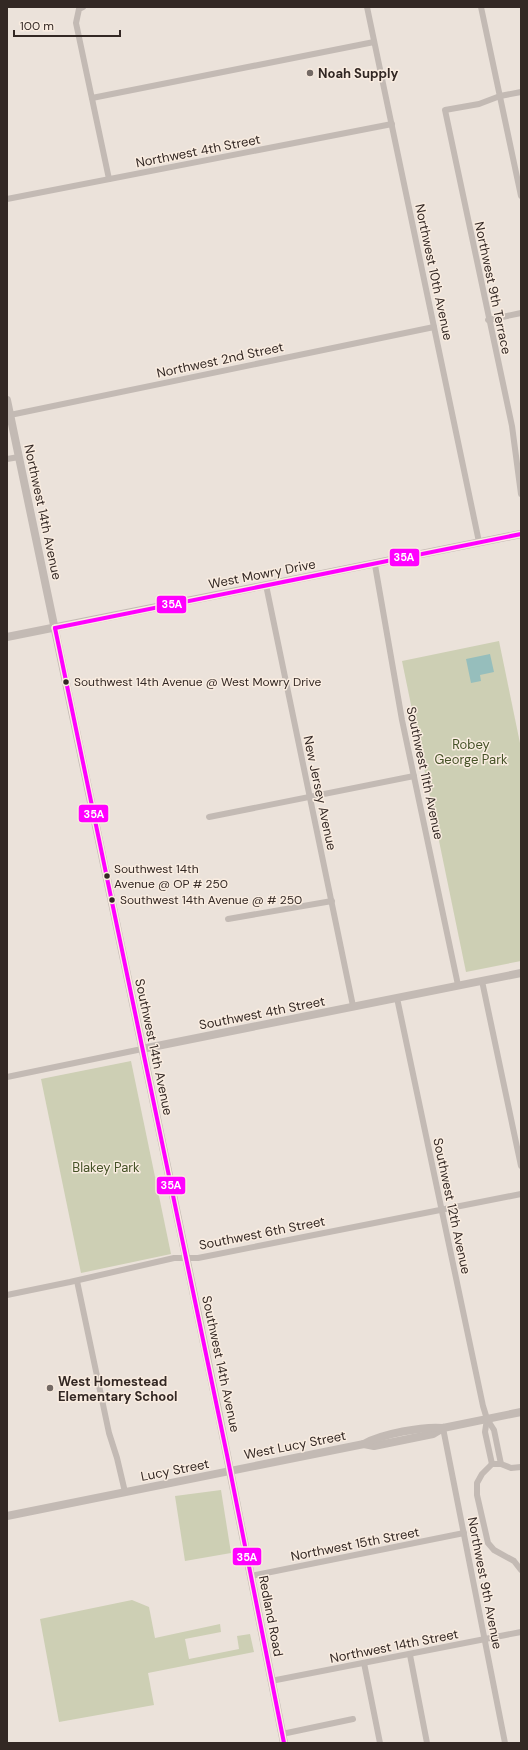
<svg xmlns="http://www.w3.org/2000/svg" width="528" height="1750" viewBox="0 0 528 1750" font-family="'DM Sans',sans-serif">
	<rect width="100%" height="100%" fill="#ebe2da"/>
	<!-- green -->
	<g fill="#cdcfb4">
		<path d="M 499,641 L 521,748 L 521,961 L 466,972 L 402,661 Z"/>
		<path d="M 131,1061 L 171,1254 L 81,1273 L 41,1079 Z"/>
		<path d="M 221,1490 L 231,1553 L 185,1561 L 175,1496 Z"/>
		<path d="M 132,1600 L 149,1607 L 155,1638 L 220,1624 L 221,1632 L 185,1639 L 189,1659 L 239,1649 L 237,1636 L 250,1634 L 254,1652 L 148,1673 L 154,1705 L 59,1722 L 40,1619 Z"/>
	</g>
	<!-- water -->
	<path fill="#96bebc" d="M 490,654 L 494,672 L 480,675 L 481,681 L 471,683 L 466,659 Z"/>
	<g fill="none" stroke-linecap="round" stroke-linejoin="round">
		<!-- minor -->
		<g stroke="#c3bab4" stroke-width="6">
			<path d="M 83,7 L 79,9 L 76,23 L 109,179"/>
			<path d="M 367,7 L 479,542"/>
			<path d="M 481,7 L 521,196"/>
			<path d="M 521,92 L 500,96 L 479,104 L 445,110 L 512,426 L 521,494"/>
			<path d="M 92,98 L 374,42"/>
			<path d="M 7,199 L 392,124"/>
			<path d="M 488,320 L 521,313"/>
			<path d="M 10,415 L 434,327"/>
			<path d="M 7,459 L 19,457"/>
			<path d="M 375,565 L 402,720 L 458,985"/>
			<path d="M 266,585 L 353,1006"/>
			<path d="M 209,817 L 414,776"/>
			<path d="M 228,919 L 332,901"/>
			<path d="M 482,981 L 521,1166"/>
			<path d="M 397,998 L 483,1406 L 487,1419 L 494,1430 L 501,1464"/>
			<path d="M 7,1077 L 142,1049"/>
			<path d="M 77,1281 L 109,1433 L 117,1458 L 125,1492"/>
			<path d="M 7,1295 L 70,1282 L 174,1258 L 198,1258 L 521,1194"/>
			<path d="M 487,1419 L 485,1432 L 492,1464"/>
			<path d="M 443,1428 L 505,1743"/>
			<path d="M 521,1467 L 511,1468 L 501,1464 L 492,1464 L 482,1474 L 477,1483 L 477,1495 L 488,1543 L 494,1550 L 514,1561 L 521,1570"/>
			<path d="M 251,1576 L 464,1533"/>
			<path d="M 410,1655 L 427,1743"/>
			<path d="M 364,1663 L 380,1743"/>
			<path d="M 271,1681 L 521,1632"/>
			<path d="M 282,1734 L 353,1719"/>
		</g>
		<!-- tertiary -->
		<g stroke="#c3bab4" stroke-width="8">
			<path d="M 7,400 L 219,1415 L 284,1743"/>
			<path d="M 7,637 L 521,534"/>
			<path d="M 142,1049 L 521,973"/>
			<path d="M 364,1444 L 374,1446 L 433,1434 L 443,1428"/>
			<path d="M 7,1516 L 364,1444 C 381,1434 424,1426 443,1428 L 521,1412"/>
		</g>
		<!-- bus-1 casing -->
		<g stroke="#f9ece0" stroke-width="7">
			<g id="bus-1">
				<path d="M 55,628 L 227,1455 L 284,1743"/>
				<path d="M 55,628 L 521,534"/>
			</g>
		</g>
		<!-- bus-1 -->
		<use href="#bus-1" stroke="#f0f" stroke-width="4"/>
	</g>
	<!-- markers -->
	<g fill="#736964" stroke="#f9ece0" stroke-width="1.5">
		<circle cx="310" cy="73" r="4"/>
		<circle cx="50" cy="1388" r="4"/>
	</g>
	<g fill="#332824" stroke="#f9ece0" stroke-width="1.5">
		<circle cx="66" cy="682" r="3.5"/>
		<circle cx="107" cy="876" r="3.5"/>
		<circle cx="112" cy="900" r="3.5"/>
	</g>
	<g text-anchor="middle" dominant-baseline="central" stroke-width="3" stroke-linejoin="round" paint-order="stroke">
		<!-- bus labels -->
		<g font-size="12" fill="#332824" stroke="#f9ece0" text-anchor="start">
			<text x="74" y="682">Southwest 14th Avenue @ West Mowry Drive</text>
			<text x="114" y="869">Southwest 14th<tspan x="114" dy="15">Avenue @ OP # 250</tspan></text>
			<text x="120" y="900">Southwest 14th Avenue @ # 250</text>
		</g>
		<!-- poi labels -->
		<g font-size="13" font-weight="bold" fill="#332824" stroke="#f9ece0" text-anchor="start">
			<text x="318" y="73">Noah Supply</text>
			<text x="58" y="1381">West Homestead<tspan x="58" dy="15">Elementary School</tspan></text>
		</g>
		<!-- street labels -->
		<g font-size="13" fill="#332824" stroke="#f9ece0">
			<text transform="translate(198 151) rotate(-11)">Northwest 4th Street</text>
			<text transform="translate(434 272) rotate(78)">Northwest 10th Avenue</text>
			<text transform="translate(493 288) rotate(78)">Northwest 9th Terrace</text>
			<text transform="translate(220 360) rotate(-12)">Northwest 2nd Street</text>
			<text transform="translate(43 512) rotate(78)">Northwest 14th Avenue</text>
			<text transform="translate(262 574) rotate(-11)">West Mowry Drive</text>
			<text transform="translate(425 773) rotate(78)">Southwest 11th Avenue</text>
			<text transform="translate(320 793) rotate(78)">New Jersey Avenue</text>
			<text transform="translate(262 1013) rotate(-11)">Southwest 4th Street</text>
			<text transform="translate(154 1047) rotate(78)">Southwest 14th Avenue</text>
			<text transform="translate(452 1206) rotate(78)">Southwest 12th Avenue</text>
			<text transform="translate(262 1233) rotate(-11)">Southwest 6th Street</text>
			<text transform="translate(221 1364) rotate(78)">Southwest 14th Avenue</text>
			<text transform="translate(295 1445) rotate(-11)">West Lucy Street</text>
			<text transform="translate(175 1470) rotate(-11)">Lucy Street</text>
			<text transform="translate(355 1544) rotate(-11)">Northwest 15th Street</text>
			<text transform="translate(485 1583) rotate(79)">Northwest 9th Avenue</text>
			<text transform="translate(271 1616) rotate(79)">Redland Road</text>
			<text transform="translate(394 1646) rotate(-11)">Northwest 14th Street</text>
		</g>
		<!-- park labels -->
		<g font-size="13" fill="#455227" stroke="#f9ece0">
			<text x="471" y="744">Robey<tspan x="471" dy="15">George Park</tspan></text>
			<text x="106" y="1167">Blakey Park</text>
		</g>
	</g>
	<g stroke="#f9ece0" stroke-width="1.5">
		<rect x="389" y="548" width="31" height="19" rx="4" fill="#f0f"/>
		<rect x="156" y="595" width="31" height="19" rx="4" fill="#f0f"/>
		<rect x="78" y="804" width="31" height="19" rx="4" fill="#f0f"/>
		<rect x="156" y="1176" width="30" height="19" rx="4" fill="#f0f"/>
		<rect x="232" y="1547" width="30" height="19" rx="4" fill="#f0f"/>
	</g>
	<g font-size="11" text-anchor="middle" font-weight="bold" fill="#fff">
		<text x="404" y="561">35A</text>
		<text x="172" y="608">35A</text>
		<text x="94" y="818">35A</text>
		<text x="171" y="1189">35A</text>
		<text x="247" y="1561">35A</text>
	</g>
	<!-- border -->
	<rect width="528" height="1750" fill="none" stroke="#332824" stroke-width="16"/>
	<!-- scale -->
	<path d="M14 30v6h106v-6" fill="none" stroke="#332824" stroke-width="2"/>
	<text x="20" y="30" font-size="12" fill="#332824" stroke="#f9ece0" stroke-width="3" paint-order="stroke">100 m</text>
</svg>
